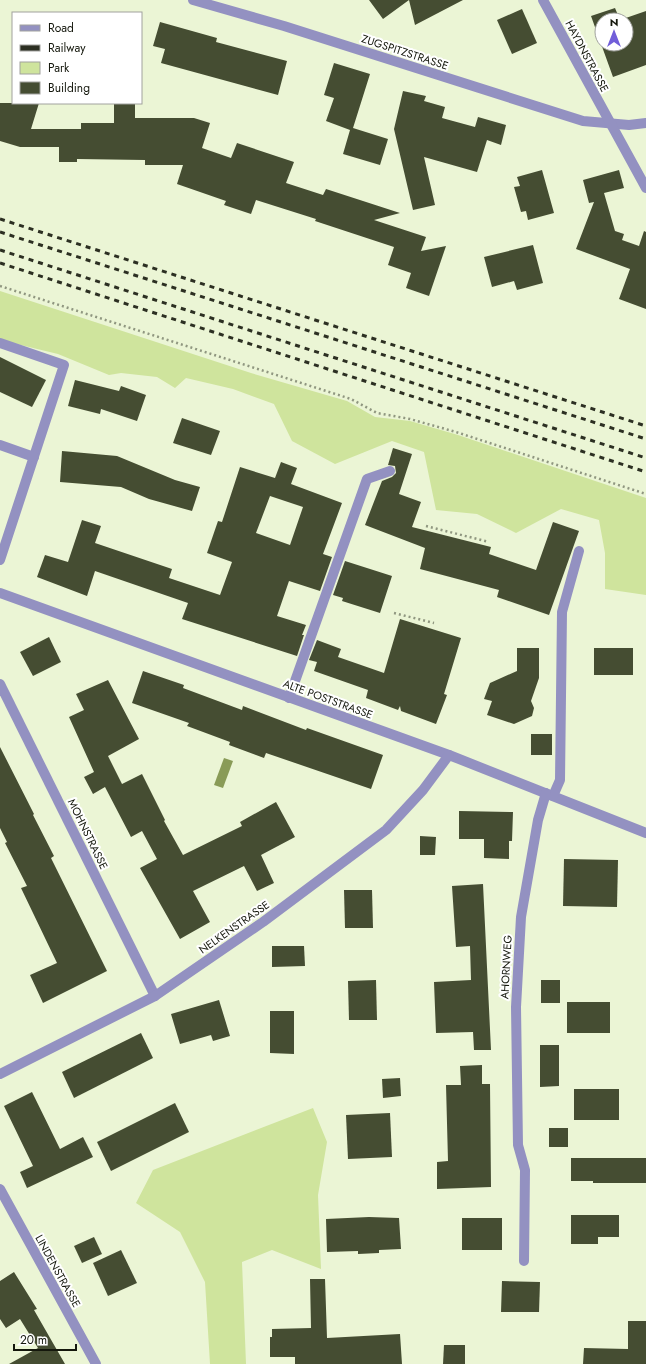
<svg xmlns="http://www.w3.org/2000/svg" width="646" height="1364" viewBox="0 0 646 1364" font-family="Jost,sans-serif">
	<rect width="100%" height="100%" fill="#ebf5d5"/>
	<!-- green -->
	<g fill="#cfe49d">
		<path d="M 0,291 L 251,373 L 347,401 L 375,417 L 410,421 L 458,435 L 646,498 L 646,595 L 605,589 L 605,553 L 599,520 L 561,509 L 516,533 L 477,514 L 436,510 L 424,452 L 392,441 L 335,464 L 292,441 L 274,404 L 233,389 L 186,378 L 175,388 L 157,377 L 121,373 L 109,375 L 58,354 L 0,340 Z"/>
		<path d="M 313,1108 L 327,1142 L 318,1195 L 321,1269 L 272,1250 L 242,1262 L 246,1364 L 210,1364 L 205,1282 L 180,1232 L 136,1203 L 153,1170 Z"/>
	</g>
	<!-- water -->
	<path fill="#899b57" d="M 224,758 L 233,761 L 223,788 L 214,785 Z"/>
	<!-- building -->
	<g fill="#454d32" fill-rule="evenodd">
		<path d="M 369,0 L 463,0 L 415,25 L 409,0 L 383,19 Z"/>
		<path d="M 615,8 L 620,20 L 602,20 L 602,44 L 626,44 L 626,20 L 620,20 L 646,11 L 646,65 L 613,77 L 591,16 Z"/>
		<path d="M 522,9 L 537,43 L 512,54 L 497,20 Z"/>
		<path d="M 160,22 L 217,38 L 216,42 L 287,61 L 278,95 L 161,63 L 165,49 L 153,46 Z"/>
		<path d="M 334,63 L 370,74 L 353,128 L 388,139 L 380,165 L 343,154 L 350,130 L 326,121 L 334,98 L 324,95 Z"/>
		<path d="M 403,91 L 426,96 L 424,101 L 445,107 L 442,118 L 475,127 L 478,117 L 506,125 L 501,145 L 487,140 L 477,172 L 424,157 L 435,205 L 413,210 L 394,129 Z"/>
		<path d="M 0,103 L 39,103 L 31,129 L 81,129 L 81,123 L 114,123 L 114,103 L 135,103 L 135,118 L 194,118 L 210,123 L 202,148 L 231,158 L 237,143 L 294,162 L 286,183 L 323,195 L 326,189 L 400,213 L 374,220 L 426,237 L 421,251 L 446,246 L 429,296 L 406,288 L 411,273 L 388,265 L 394,247 L 315,221 L 316,219 L 256,200 L 251,214 L 224,205 L 226,201 L 177,184 L 183,165 L 145,165 L 145,160 L 77,159 L 77,162 L 59,162 L 59,147 L 20,147 L 0,141 Z"/>
		<path d="M 542,170 L 554,213 L 528,220 L 526,211 L 521,212 L 514,187 L 520,186 L 517,177 Z"/>
		<path d="M 619,170 L 624,188 L 604,193 L 615,231 L 624,234 L 622,240 L 639,246 L 644,231 L 646,232 L 646,309 L 619,299 L 630,269 L 576,249 L 594,202 L 589,203 L 583,180 Z"/>
		<path d="M 533,245 L 543,283 L 517,290 L 514,281 L 492,287 L 484,257 Z"/>
		<path d="M 0,357 L 46,380 L 32,407 L 0,392 Z"/>
		<path d="M 75,380 L 119,391 L 121,386 L 146,395 L 137,421 L 101,409 L 100,414 L 68,406 Z"/>
		<path d="M 182,418 L 220,431 L 211,455 L 173,443 Z"/>
		<path d="M 393,448 L 412,454 L 399,494 L 421,502 L 412,527 L 491,547 L 489,554 L 536,570 L 553,522 L 579,531 L 549,615 L 497,597 L 499,590 L 420,569 L 425,548 L 365,525 L 382,481 L 392,477 L 396,473 L 395,466 L 388,465 Z"/>
		<path d="M 62,451 L 117,456 L 175,480 L 200,487 L 192,511 L 149,499 L 121,487 L 60,482 Z"/>
		<path d="M 281,462 L 297,468 L 291,484 L 342,503 L 323,554 L 332,557 L 320,591 L 289,581 L 277,616 L 306,625 L 302,635 L 304,635 L 297,656 L 182,619 L 188,603 L 95,571 L 87,596 L 37,577 L 45,555 L 68,562 L 82,520 L 101,526 L 95,543 L 172,569 L 169,578 L 220,595 L 232,562 L 207,553 L 218,521 L 222,522 L 240,467 L 275,478 ZM 270,496 L 303,507 L 290,545 L 256,533 Z"/>
		<path d="M 345,561 L 392,576 L 380,613 L 342,601 L 343,598 L 333,595 Z"/>
		<path d="M 400,619 L 461,638 L 444,694 L 447,695 L 436,724 L 401,711 L 400,706 L 398,710 L 366,698 L 368,690 L 314,671 L 317,662 L 309,660 L 317,640 L 341,649 L 338,657 L 384,673 Z"/>
		<path d="M 49,637 L 61,662 L 33,676 L 20,652 Z"/>
		<path d="M 517,648 L 539,648 L 539,678 L 531,701 L 534,708 L 532,716 L 514,724 L 487,715 L 492,701 L 484,699 L 490,683 L 517,671 Z"/>
		<rect x="594" y="648" width="39" height="27"/>
		<path d="M 143,671 L 184,685 L 183,688 L 242,710 L 243,706 L 306,730 L 307,728 L 383,755 L 371,789 L 266,753 L 264,758 L 229,745 L 230,742 L 187,726 L 189,723 L 132,703 Z"/>
		<path d="M 108,680 L 139,739 L 108,756 L 122,784 L 142,774 L 165,820 L 164,821 L 183,855 L 242,826 L 240,822 L 276,802 L 295,837 L 261,855 L 274,883 L 257,891 L 244,866 L 193,891 L 210,922 L 180,939 L 140,868 L 157,859 L 142,831 L 131,837 L 105,787 L 93,794 L 84,777 L 94,772 L 69,717 L 84,710 L 76,694 Z"/>
		<rect x="531" y="734" width="21" height="21"/>
		<path d="M 0,747 L 34,814 L 33,815 L 54,856 L 51,858 L 107,971 L 43,1003 L 30,975 L 57,963 L 21,888 L 27,886 L 5,843 L 7,842 L 0,828 Z"/>
		<path d="M 459,811 L 513,812 L 512,841 L 509,841 L 509,859 L 484,858 L 484,839 L 459,839 Z"/>
		<path d="M 420,836 L 436,837 L 435,855 L 420,855 Z"/>
		<path d="M 564,859 L 618,860 L 617,907 L 563,906 Z"/>
		<path d="M 483,884 L 491,1050 L 474,1050 L 473,1032 L 436,1033 L 434,982 L 471,980 L 470,946 L 456,947 L 452,886 Z"/>
		<path d="M 344,890 L 372,890 L 373,928 L 345,928 Z"/>
		<path d="M 272,946 L 304,946 L 305,966 L 272,967 Z"/>
		<path d="M 376,980 L 377,1020 L 349,1020 L 348,981 Z"/>
		<rect x="541" y="980" width="19" height="23"/>
		<path d="M 219,1000 L 230,1036 L 213,1041 L 211,1035 L 180,1044 L 171,1014 Z"/>
		<rect x="567" y="1002" width="43" height="31"/>
		<path d="M 270,1011 L 294,1011 L 294,1054 L 270,1053 Z"/>
		<path d="M 141,1033 L 153,1058 L 74,1098 L 62,1072 Z"/>
		<path d="M 540,1045 L 559,1045 L 559,1086 L 540,1087 Z"/>
		<path d="M 482,1065 L 482,1084 L 490,1084 L 491,1187 L 437,1189 L 437,1162 L 448,1161 L 446,1085 L 461,1085 L 460,1066 Z"/>
		<path d="M 400,1078 L 401,1096 L 383,1098 L 382,1079 Z"/>
		<rect x="574" y="1089" width="45" height="31"/>
		<path d="M 32,1092 L 60,1149 L 83,1137 L 93,1157 L 27,1188 L 20,1172 L 33,1166 L 4,1106 Z"/>
		<path d="M 175,1103 L 189,1132 L 111,1171 L 97,1142 Z"/>
		<path d="M 390,1113 L 392,1157 L 348,1159 L 346,1115 Z"/>
		<rect x="549" y="1128" width="19" height="19"/>
		<path d="M 571,1158 L 646,1158 L 646,1183 L 593,1183 L 593,1181 L 571,1181 Z"/>
		<path d="M 571,1215 L 619,1215 L 619,1237 L 598,1237 L 598,1244 L 571,1244 Z"/>
		<path d="M 369,1217 L 399,1218 L 401,1249 L 379,1250 L 379,1253 L 358,1254 L 358,1251 L 327,1252 L 326,1219 Z"/>
		<rect x="462" y="1218" width="40" height="32"/>
		<path d="M 94,1237 L 102,1254 L 82,1263 L 74,1246 Z"/>
		<path d="M 121,1250 L 137,1283 L 108,1296 L 93,1263 Z"/>
		<path d="M 14,1272 L 37,1309 L 34,1310 L 65,1364 L 9,1364 L 38,1348 L 20,1319 L 6,1328 L 0,1319 L 0,1281 Z"/>
		<path d="M 310,1279 L 325,1279 L 327,1338 L 400,1334 L 402,1364 L 295,1364 L 295,1357 L 270,1357 L 270,1337 L 272,1337 L 272,1329 L 311,1328 Z"/>
		<path d="M 502,1281 L 540,1282 L 539,1312 L 501,1312 Z"/>
		<path d="M 628,1321 L 646,1321 L 646,1364 L 583,1364 L 584,1348 L 628,1349 Z"/>
		<path d="M 444,1345 L 465,1345 L 465,1364 L 443,1364 Z"/>
	</g>
	<g fill="none" stroke-linecap="round" stroke-linejoin="round">
		<!-- path -->
		<g stroke="#909780" stroke-width="2.5" stroke-dasharray="2 3" stroke-linecap="butt">
			<path d="M 0,286 L 351,399 L 377,413 L 410,419 L 456,432 L 646,494"/>
			<path d="M 426,526 L 489,542"/>
			<path d="M 394,613 L 434,623"/>
		</g>
		<!-- minor -->
		<g stroke="#9391c1" stroke-width="10">
			<path d="M 193,0 L 284,26 L 583,121 L 629,125 L 646,123"/>
			<path d="M 543,0 L 646,188"/>
			<path d="M 0,343 L 64,365 L 0,560"/>
			<path d="M 0,445 L 34,457"/>
			<path d="M 0,593 L 449,755 L 646,833"/>
			<path d="M 0,684 L 155,996"/>
			<path d="M 289,698 L 367,479 L 390,471"/>
			<path d="M 553,796 L 560,780 L 562,612 L 579,551"/>
			<path d="M 0,1074 L 155,996 L 263,922 L 386,830 L 423,790 L 449,755"/>
			<path d="M 0,1189 L 96,1364"/>
			<path d="M 524,1261 L 525,1170 L 518,1145 L 516,1007 L 521,917 L 538,820 L 546,793"/>
		</g>
		<!-- rail -->
		<g stroke="#2c2f22" stroke-width="3" stroke-dasharray="5 5" stroke-linecap="butt">
			<path d="M 0,219 L 646,426"/>
			<path d="M 0,232 L 646,439"/>
			<path d="M 0,250 L 646,458"/>
			<path d="M 0,263 L 646,472"/>
		</g>
	</g>
	<g text-anchor="middle" dominant-baseline="central" stroke-width="4" stroke-linejoin="round" paint-order="stroke">
		<!-- street labels -->
		<g font-size="11" fill="#14170c" stroke="#fff">
			<text transform="translate(405 52) rotate(18)">ZUGSPITZSTRASSE</text>
			<text transform="translate(587 56) rotate(62)">HAYDNSTRASSE</text>
			<text transform="translate(328 699) rotate(20)">ALTE POSTSTRASSE</text>
			<text transform="translate(88 834) rotate(64)">MOHNSTRASSE</text>
			<text transform="translate(234 927) rotate(-35)">NELKENSTRASSE</text>
			<text transform="translate(506 967) rotate(-87)">AHORNWEG</text>
			<text transform="translate(58 1271) rotate(61)">LINDENSTRASSE</text>
		</g>
	</g>
	<!-- legend -->
	<rect x="12" y="12" width="130" height="92" fill="#ffffff" stroke="#a1a29e"/>
	<rect x="20" y="25" width="20" height="6" fill="#9391c1" stroke="#a1a29e"/>
	<text x="48" y="32" font-size="12" fill="#14170c">Road</text>
	<rect x="20" y="45" width="20" height="6" fill="#2c2f22" stroke="#a1a29e"/>
	<text x="48" y="52" font-size="12" fill="#14170c">Railway</text>
	<rect x="20" y="62" width="20" height="12" fill="#cfe49d" stroke="#a1a29e"/>
	<text x="48" y="72" font-size="12" fill="#14170c">Park</text>
	<rect x="20" y="82" width="20" height="12" fill="#454d32" stroke="#a1a29e"/>
	<text x="48" y="92" font-size="12" fill="#14170c">Building</text>
	<!-- north arrow -->
	<g transform="translate(614 32)"><circle r="19" fill="#ffffff" stroke="#a1a29e"/>
	<path d="M0-3L7 15L0 10L-7 15Z" fill="#715ed9"/>
	<text y="-6" font-size="11" font-weight="bold" text-anchor="middle" fill="#14170c">N</text>
	</g>
	<!-- scale -->
	<path d="M14 1344v6h62v-6" fill="none" stroke="#14170c" stroke-width="2"/>
	<text x="20" y="1344" font-size="12" fill="#14170c" stroke="#ffffff" stroke-width="3" paint-order="stroke">20 m</text>
</svg>
